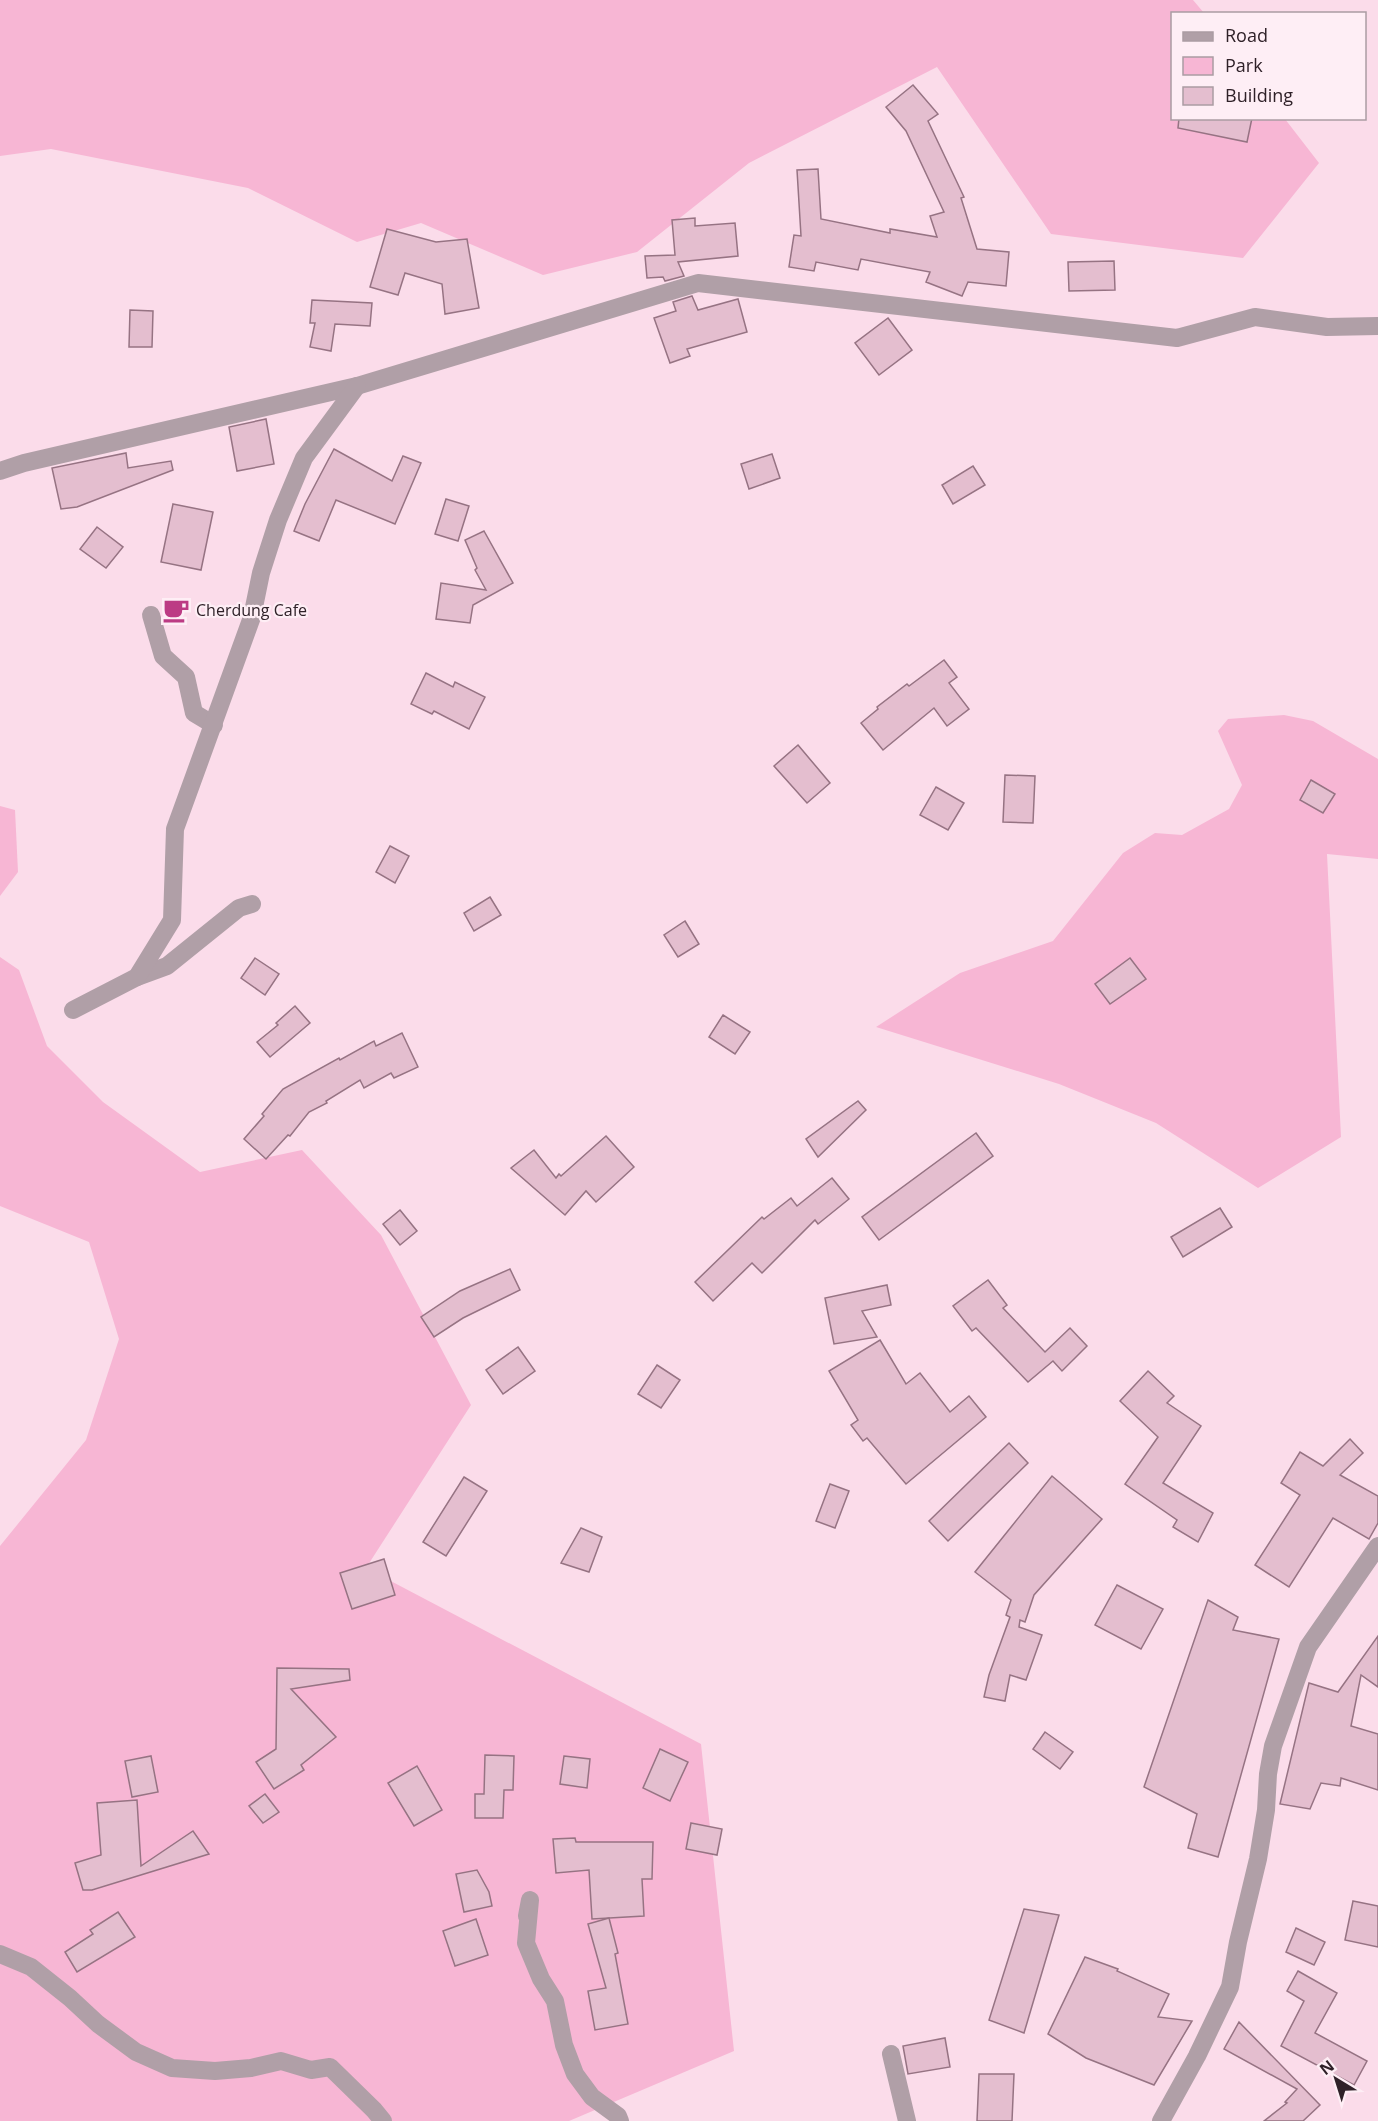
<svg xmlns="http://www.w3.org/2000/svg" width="1378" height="2121" viewBox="0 0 1378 2121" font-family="'Open Sans',sans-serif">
	<rect width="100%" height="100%" fill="#fbdcea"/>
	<!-- green -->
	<g fill="#f7b6d4">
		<path d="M 0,0 L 1193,0 L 1204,13 L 1172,14 L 1172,118 L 1285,119 L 1319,163 L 1243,258 L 1051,234 L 937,67 L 749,163 L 637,252 L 543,275 L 421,223 L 357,242 L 248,188 L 51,149 L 0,156 Z"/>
		<path d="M 1284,715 L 1313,721 L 1378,759 L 1378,859 L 1327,854 L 1341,1137 L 1258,1188 L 1156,1123 L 1059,1084 L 876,1027 L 960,973 L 1053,941 L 1123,853 L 1155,833 L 1182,835 L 1229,809 L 1242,785 L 1218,731 L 1228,719 Z"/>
		<path d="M 0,806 L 15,810 L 18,872 L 0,896 Z"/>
		<path d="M 0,957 L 19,970 L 47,1046 L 103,1102 L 200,1172 L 302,1150 L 381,1235 L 471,1405 L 366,1568 L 701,1744 L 734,2051 L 569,2121 L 0,2121 L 0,1546 L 86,1440 L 119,1339 L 89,1242 L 0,1206 Z"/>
	</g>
	<!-- building -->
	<g fill="#e4becf" stroke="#967383" stroke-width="1.5">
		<path d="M 913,85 L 938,114 L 928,121 L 964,197 L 961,198 L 977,249 L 1009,252 L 1006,286 L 968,282 L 962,296 L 926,282 L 930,272 L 861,259 L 858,270 L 816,262 L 814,271 L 789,267 L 794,235 L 801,236 L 797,170 L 818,169 L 821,219 L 890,233 L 890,229 L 937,237 L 930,216 L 944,212 L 906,131 L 886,107 Z"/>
		<path d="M 1179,118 L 1252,118 L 1247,142 L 1178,128 Z"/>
		<path d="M 695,218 L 695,226 L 735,223 L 738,256 L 678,262 L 684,276 L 665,281 L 663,277 L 647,278 L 645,256 L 675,255 L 672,220 Z"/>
		<path d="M 387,229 L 436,242 L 467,239 L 479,308 L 445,314 L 442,284 L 405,273 L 398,295 L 370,287 Z"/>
		<path d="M 1114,261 L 1115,290 L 1069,291 L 1068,262 Z"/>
		<path d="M 692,296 L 698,310 L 738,299 L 747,332 L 687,349 L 690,356 L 670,363 L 654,318 L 676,311 L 673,302 Z"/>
		<path d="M 312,300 L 372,303 L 370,326 L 335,324 L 331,351 L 310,347 L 315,323 L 310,323 Z"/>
		<path d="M 130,310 L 153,311 L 152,347 L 129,347 Z"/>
		<path d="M 888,318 L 912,350 L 879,375 L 855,343 Z"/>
		<path d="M 266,419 L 274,464 L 237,471 L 229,427 Z"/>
		<path d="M 334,449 L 392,481 L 403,456 L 421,463 L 395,524 L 336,500 L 319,541 L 294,531 L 305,504 Z"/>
		<path d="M 126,453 L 128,468 L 171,461 L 173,470 L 77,507 L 61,509 L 52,468 Z"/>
		<path d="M 772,454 L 780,478 L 749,489 L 741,464 Z"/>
		<path d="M 973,466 L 985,485 L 953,504 L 942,485 Z"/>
		<path d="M 446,499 L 469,506 L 458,541 L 435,534 Z"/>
		<path d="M 173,504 L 213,512 L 201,570 L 161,562 Z"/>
		<path d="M 97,527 L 123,547 L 106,568 L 80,549 Z"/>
		<path d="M 484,531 L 513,583 L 473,605 L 470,623 L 436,619 L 441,583 L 486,590 L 475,570 L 477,568 L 465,540 Z"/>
		<path d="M 944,660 L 957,677 L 949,683 L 969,709 L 947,726 L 934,708 L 883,750 L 861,723 L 878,709 L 877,707 L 907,684 L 909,686 Z"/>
		<path d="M 426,673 L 453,687 L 455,682 L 485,697 L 469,729 L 434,711 L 432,714 L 411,704 Z"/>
		<path d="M 798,745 L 830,783 L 807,803 L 774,766 Z"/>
		<path d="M 1005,775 L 1035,776 L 1033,823 L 1003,822 Z"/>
		<path d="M 1311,780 L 1335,794 L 1323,813 L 1300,800 Z"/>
		<path d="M 936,787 L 964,803 L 948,830 L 920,815 Z"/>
		<path d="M 390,846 L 409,856 L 395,883 L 376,872 Z"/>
		<path d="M 490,897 L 501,915 L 474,931 L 464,913 Z"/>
		<path d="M 685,921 L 699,944 L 678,957 L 664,935 Z"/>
		<path d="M 255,958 L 279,974 L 265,995 L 241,978 Z"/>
		<path d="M 1130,958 L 1146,979 L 1110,1004 L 1095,984 Z"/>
		<path d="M 295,1006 L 310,1023 L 270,1057 L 257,1042 L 278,1025 L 276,1023 Z"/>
		<path d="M 723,1015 L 750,1032 L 735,1054 L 709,1037 Z"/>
		<path d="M 402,1033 L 418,1067 L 394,1078 L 391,1073 L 364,1088 L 360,1080 L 326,1101 L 327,1103 L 309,1112 L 290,1136 L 288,1135 L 266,1159 L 244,1139 L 264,1116 L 262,1114 L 283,1089 L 339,1058 L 340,1060 L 374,1041 L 376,1046 Z"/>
		<path d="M 858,1101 L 866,1110 L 818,1157 L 806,1139 Z"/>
		<path d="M 976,1133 L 993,1156 L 879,1240 L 862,1217 Z"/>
		<path d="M 606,1136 L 634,1167 L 596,1202 L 586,1191 L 565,1215 L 511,1168 L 534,1150 L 556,1178 L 559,1174 L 561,1176 Z"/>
		<path d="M 832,1178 L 849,1199 L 818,1224 L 815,1220 L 762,1273 L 752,1263 L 713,1301 L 695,1282 L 762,1217 L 764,1219 L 791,1198 L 797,1206 Z"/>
		<path d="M 1220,1208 L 1232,1227 L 1183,1257 L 1171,1237 Z"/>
		<path d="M 400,1210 L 417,1231 L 400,1245 L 383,1224 Z"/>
		<path d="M 510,1269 L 520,1290 L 463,1318 L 434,1337 L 421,1317 L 460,1291 Z"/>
		<path d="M 988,1280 L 1007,1305 L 1003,1308 L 1045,1352 L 1070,1328 L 1087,1346 L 1062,1371 L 1053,1361 L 1028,1382 L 976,1328 L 972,1331 L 953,1306 Z"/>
		<path d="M 887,1285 L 891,1305 L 862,1311 L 877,1337 L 834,1344 L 825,1298 Z"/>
		<path d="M 880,1340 L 906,1384 L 920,1373 L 950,1412 L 969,1396 L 986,1417 L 906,1484 L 867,1438 L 863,1441 L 851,1425 L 858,1420 L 829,1371 Z"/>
		<path d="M 518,1347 L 535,1371 L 503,1394 L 486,1370 Z"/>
		<path d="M 657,1365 L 680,1380 L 661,1408 L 638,1394 Z"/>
		<path d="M 1148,1371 L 1174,1396 L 1167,1403 L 1201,1426 L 1163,1483 L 1213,1513 L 1198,1542 L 1173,1527 L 1177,1520 L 1125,1484 L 1158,1437 L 1120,1401 Z"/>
		<path d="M 1350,1439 L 1363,1453 L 1340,1475 L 1378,1496 L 1378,1523 L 1369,1539 L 1333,1518 L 1289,1587 L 1255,1565 L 1300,1495 L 1281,1483 L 1300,1452 L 1323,1466 Z"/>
		<path d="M 1009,1443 L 1028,1463 L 948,1541 L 929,1521 Z"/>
		<path d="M 1052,1476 L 1102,1519 L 1034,1595 L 1025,1622 L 1020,1620 L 1019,1627 L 1042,1635 L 1026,1680 L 1010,1675 L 1005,1701 L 984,1697 L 989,1675 L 1010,1617 L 1006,1615 L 1011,1600 L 975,1572 Z"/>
		<path d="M 464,1477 L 487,1491 L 446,1556 L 423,1542 Z"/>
		<path d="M 830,1484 L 849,1491 L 835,1528 L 816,1521 Z"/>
		<path d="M 581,1528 L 602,1537 L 589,1572 L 561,1563 Z"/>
		<path d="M 384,1559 L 395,1595 L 352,1609 L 340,1573 Z"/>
		<path d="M 1117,1585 L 1163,1609 L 1141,1649 L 1095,1625 Z"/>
		<path d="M 1208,1600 L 1238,1617 L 1233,1630 L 1279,1639 L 1218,1857 L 1188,1848 L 1197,1814 L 1144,1787 Z"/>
		<path d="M 1378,1636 L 1378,1687 L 1361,1675 L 1351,1726 L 1378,1734 L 1378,1790 L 1341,1778 L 1340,1786 L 1321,1783 L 1310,1809 L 1280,1804 L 1309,1683 L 1338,1692 Z"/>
		<path d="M 277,1668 L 349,1669 L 350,1680 L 291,1689 L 336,1737 L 301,1765 L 304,1770 L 274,1789 L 256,1762 L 276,1749 Z"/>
		<path d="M 1045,1732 L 1073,1752 L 1060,1769 L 1033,1749 Z"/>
		<path d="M 660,1749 L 688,1762 L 670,1801 L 643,1788 Z"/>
		<path d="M 485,1755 L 514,1756 L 513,1790 L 504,1790 L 503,1818 L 475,1818 L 475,1794 L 484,1794 Z"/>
		<path d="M 151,1756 L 158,1792 L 132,1797 L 125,1761 Z"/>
		<path d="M 564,1756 L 590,1759 L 587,1788 L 560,1784 Z"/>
		<path d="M 417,1766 L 442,1810 L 414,1826 L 388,1783 Z"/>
		<path d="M 265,1794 L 279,1812 L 263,1823 L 249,1806 Z"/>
		<path d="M 137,1800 L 141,1866 L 193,1831 L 209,1854 L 92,1890 L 83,1890 L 75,1863 L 101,1855 L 97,1803 Z"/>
		<path d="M 691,1823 L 722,1829 L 717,1855 L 686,1849 Z"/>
		<path d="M 575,1838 L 576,1842 L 653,1842 L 652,1879 L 642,1879 L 644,1916 L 592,1919 L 589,1870 L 556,1873 L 553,1839 Z"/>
		<path d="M 477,1870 L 489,1892 L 492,1906 L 464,1912 L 456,1874 Z"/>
		<path d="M 1353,1901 L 1378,1906 L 1378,1947 L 1345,1940 Z"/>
		<path d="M 1024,1909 L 1059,1915 L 1024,2033 L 989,2020 Z"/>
		<path d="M 118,1912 L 135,1937 L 77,1972 L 65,1952 L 93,1934 L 90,1930 Z"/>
		<path d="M 609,1918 L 618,1953 L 615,1954 L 628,2024 L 595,2030 L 588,1991 L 606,1988 L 588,1924 Z"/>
		<path d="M 476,1919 L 488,1955 L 455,1966 L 443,1931 Z"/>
		<path d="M 1296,1928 L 1325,1942 L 1314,1965 L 1286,1952 Z"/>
		<path d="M 1085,1957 L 1118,1969 L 1117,1971 L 1169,1994 L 1158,2017 L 1192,2021 L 1154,2085 L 1086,2058 L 1048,2034 Z"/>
		<path d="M 1298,1971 L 1337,1993 L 1315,2033 L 1367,2061 L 1354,2085 L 1281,2046 L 1304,2001 L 1287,1991 Z"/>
		<path d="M 1239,2022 L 1320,2105 L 1303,2121 L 1264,2121 L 1287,2103 L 1285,2102 L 1297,2089 L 1224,2049 Z"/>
		<path d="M 945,2038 L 950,2067 L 908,2074 L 903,2046 Z"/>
		<path d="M 979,2074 L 1014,2074 L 1012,2121 L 977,2121 Z"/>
	</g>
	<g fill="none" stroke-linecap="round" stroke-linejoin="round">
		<!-- minor -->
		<g stroke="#b09fa7" stroke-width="18">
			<path d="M 0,471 L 24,463 L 357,386 L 698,283 L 1177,338 L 1255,317 L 1327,327 L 1378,326"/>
			<path d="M 151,615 L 163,656 L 186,677 L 194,713 L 214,725"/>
			<path d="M 137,977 L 167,966 L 239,908 L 252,904"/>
			<path d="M 73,1010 L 137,977 L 172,920 L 175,829 L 252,617 L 261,573 L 278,520 L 304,458 L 357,386"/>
			<path d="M 527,1916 L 530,1900 L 526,1943 L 541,1979 L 555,2001 L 564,2045 L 575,2074 L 592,2097 L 618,2116 L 620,2121"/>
			<path d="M 0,1954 L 31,1967 L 70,1998 L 98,2024 L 136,2052 L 172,2068 L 215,2071 L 251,2068 L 281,2061 L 311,2070 L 330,2067 L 374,2110 L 383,2121"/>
			<path d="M 891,2054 L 907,2121"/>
			<path d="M 1161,2121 L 1197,2056 L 1230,1987 L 1238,1942 L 1258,1859 L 1266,1810 L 1268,1774 L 1273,1746 L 1308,1647 L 1378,1546"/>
		</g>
	</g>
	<!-- icons -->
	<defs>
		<g id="cafe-bare" transform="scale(2.07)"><path d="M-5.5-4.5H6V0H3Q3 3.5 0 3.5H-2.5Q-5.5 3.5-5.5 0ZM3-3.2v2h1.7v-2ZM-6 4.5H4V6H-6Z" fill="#bc3b84" stroke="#feeef5" stroke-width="2.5" paint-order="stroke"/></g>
	</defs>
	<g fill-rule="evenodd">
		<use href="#cafe-bare" x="176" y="610"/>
	</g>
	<g text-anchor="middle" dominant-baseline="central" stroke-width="4.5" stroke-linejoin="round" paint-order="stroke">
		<!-- poi labels -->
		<g font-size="16" fill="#2f2128" stroke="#feeef5" text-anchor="start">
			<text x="196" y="610">Cherdung Cafe</text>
		</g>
	</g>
	<!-- legend -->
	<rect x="1171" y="12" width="195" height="108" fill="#feeef5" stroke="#ab9ca3" stroke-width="1.5"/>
	<rect x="1183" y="32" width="30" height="9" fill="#b09fa7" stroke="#ab9ca3" stroke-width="1.5"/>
	<text x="1225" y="42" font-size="18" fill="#2f2128">Road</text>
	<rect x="1183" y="57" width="30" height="18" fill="#f7b6d4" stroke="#ab9ca3" stroke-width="1.5"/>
	<text x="1225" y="72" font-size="18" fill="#2f2128">Park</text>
	<rect x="1183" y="87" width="30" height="18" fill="#e4becf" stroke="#ab9ca3" stroke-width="1.5"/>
	<text x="1225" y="102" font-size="18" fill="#2f2128">Building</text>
	<!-- north arrow -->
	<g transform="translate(1336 2079) rotate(322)" stroke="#feeef5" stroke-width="4.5" paint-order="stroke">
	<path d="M0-4.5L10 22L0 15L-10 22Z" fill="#2f2128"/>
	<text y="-9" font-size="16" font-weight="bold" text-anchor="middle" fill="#2f2128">N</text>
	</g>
</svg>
